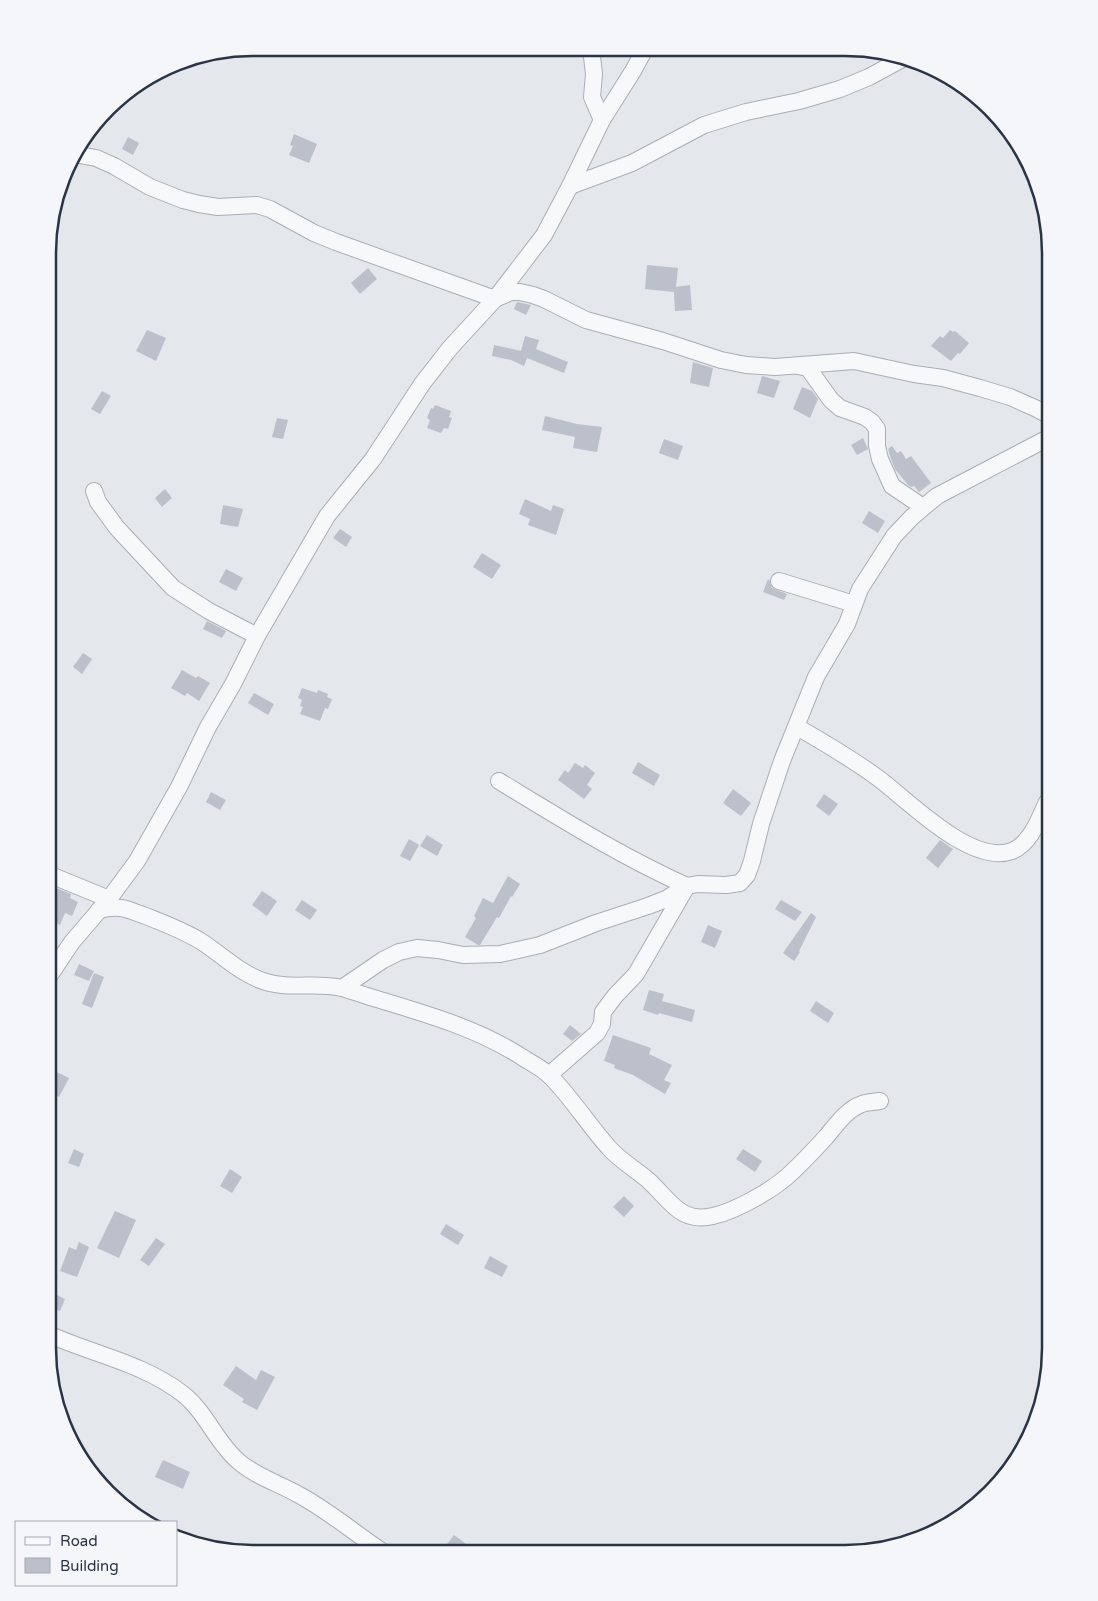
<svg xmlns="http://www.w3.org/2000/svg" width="1098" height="1601" viewBox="0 0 1098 1601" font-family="'Varela Round',sans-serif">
	<rect width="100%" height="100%" fill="#e4e7ec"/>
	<!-- building -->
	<g fill="#bbc0ca">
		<path d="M 294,134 L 317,144 L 309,163 L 289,155 L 293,146 L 290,145 Z"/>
		<path d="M 128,137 L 139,143 L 133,155 L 122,149 Z"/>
		<path d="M 647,265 L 678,268 L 676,287 L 690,285 L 692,310 L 675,311 L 674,292 L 645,289 Z"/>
		<path d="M 368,268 L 377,279 L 360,294 L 351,283 Z"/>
		<path d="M 517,302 L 531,305 L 526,315 L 514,309 Z"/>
		<path d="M 147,330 L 166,338 L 156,361 L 136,351 Z"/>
		<path d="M 950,330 L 953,332 L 955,331 L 969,343 L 960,354 L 958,353 L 951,361 L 931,346 L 940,336 L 943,338 Z"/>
		<path d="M 525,336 L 539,340 L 536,349 L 568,362 L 564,373 L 527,358 L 524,366 L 511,360 L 492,356 L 494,345 L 521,351 Z"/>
		<path d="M 693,362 L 713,368 L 709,387 L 690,383 Z"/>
		<path d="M 762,376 L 780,381 L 774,398 L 757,393 Z"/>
		<path d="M 802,387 L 812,391 L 818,399 L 810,418 L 793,409 Z"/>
		<path d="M 102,391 L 111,396 L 100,414 L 91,409 Z"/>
		<path d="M 435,405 L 451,411 L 449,417 L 452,418 L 448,429 L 444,428 L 441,433 L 427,428 L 430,420 L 427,418 L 431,408 L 433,409 Z"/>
		<path d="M 545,416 L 577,424 L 602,427 L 597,452 L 573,448 L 575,437 L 542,430 Z"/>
		<path d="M 277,418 L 288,420 L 283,439 L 272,437 Z"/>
		<path d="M 863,438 L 868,449 L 857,455 L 851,445 Z"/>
		<path d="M 664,439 L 683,446 L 678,460 L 659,453 Z"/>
		<path d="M 892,446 L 897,453 L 901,451 L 906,459 L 911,456 L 931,483 L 919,492 L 914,486 L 911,487 L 908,485 L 895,469 L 890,456 L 888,449 Z"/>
		<path d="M 165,489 L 172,498 L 162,507 L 155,498 Z"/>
		<path d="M 525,499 L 551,511 L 553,505 L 564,509 L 556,535 L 528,525 L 530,519 L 519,514 Z"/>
		<path d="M 223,505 L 243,509 L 238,527 L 220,524 Z"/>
		<path d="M 869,511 L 885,521 L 878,533 L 862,523 Z"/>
		<path d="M 340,529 L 352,537 L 346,547 L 333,538 Z"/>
		<path d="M 482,553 L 501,565 L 492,579 L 473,567 Z"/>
		<path d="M 226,569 L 243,578 L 236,591 L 219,582 Z"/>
		<path d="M 768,579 L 769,580 L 772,588 L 787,594 L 784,600 L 763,592 Z"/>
		<path d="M 207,621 L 226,631 L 222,638 L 203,629 Z"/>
		<path d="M 83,653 L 92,659 L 82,674 L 73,667 Z"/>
		<path d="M 182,670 L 196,678 L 198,676 L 210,683 L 199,701 L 187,693 L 185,696 L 171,688 Z"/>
		<path d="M 302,688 L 317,693 L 318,690 L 328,694 L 327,697 L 332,699 L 328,709 L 325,708 L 320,721 L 300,714 L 303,707 L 300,706 L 302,700 L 298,698 Z"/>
		<path d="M 254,693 L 274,704 L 268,715 L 248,703 Z"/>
		<path d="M 638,762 L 660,775 L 654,786 L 632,773 Z"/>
		<path d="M 575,763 L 583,768 L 585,765 L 595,773 L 587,785 L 592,789 L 584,799 L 558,780 L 565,770 L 568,773 Z"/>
		<path d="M 733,789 L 751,803 L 741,816 L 723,803 Z"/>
		<path d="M 211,792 L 226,800 L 220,810 L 206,802 Z"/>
		<path d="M 824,794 L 838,804 L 829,816 L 816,806 Z"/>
		<path d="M 427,835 L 443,845 L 437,856 L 420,846 Z"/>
		<path d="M 409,839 L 419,845 L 410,861 L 400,856 Z"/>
		<path d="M 940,840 L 953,849 L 938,868 L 926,858 Z"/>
		<path d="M 508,876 L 520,884 L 512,897 L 511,896 L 499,918 L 497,917 L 480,945 L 478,945 L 465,937 L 476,918 L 474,916 L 483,898 L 493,903 Z"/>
		<path d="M 51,886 L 71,894 L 70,898 L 78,902 L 72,916 L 65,913 L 60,925 L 48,920 L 48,906 L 52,897 L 48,895 L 48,893 Z"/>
		<path d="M 262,891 L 277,901 L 267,916 L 252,905 Z"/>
		<path d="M 302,900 L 317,910 L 310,920 L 295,910 Z"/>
		<path d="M 781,900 L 802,912 L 795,921 L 775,909 Z"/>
		<path d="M 811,913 L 816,917 L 799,951 L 800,952 L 794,961 L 783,953 Z"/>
		<path d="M 708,925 L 722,931 L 715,948 L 701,942 Z"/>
		<path d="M 79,964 L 94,971 L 89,981 L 74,975 Z"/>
		<path d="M 94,973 L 104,977 L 92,1008 L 82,1004 Z"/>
		<path d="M 649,990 L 664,994 L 662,1001 L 695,1010 L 692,1022 L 659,1013 L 658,1015 L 643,1010 Z"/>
		<path d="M 816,1001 L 834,1013 L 828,1023 L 810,1011 Z"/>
		<path d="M 570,1025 L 581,1034 L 572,1041 L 563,1034 Z"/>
		<path d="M 613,1035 L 651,1048 L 649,1054 L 672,1065 L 664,1080 L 671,1083 L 665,1094 L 633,1075 L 614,1068 L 615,1065 L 604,1061 Z"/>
		<path d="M 48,1068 L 69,1078 L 59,1097 L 48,1091 Z"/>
		<path d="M 74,1149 L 84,1154 L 79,1167 L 68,1163 Z"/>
		<path d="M 743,1149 L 762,1161 L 755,1172 L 736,1159 Z"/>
		<path d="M 230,1169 L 242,1177 L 232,1193 L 220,1186 Z"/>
		<path d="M 624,1196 L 634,1206 L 624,1217 L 613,1207 Z"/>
		<path d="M 115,1211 L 136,1220 L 119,1258 L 97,1248 Z"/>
		<path d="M 446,1224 L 464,1235 L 458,1245 L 440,1234 Z"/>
		<path d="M 156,1238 L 165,1244 L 149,1266 L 140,1260 Z"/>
		<path d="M 79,1242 L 89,1247 L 77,1277 L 60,1271 L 69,1247 L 76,1250 Z"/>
		<path d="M 490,1256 L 508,1266 L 502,1277 L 484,1268 Z"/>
		<path d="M 55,1294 L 65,1299 L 60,1311 L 49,1306 Z"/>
		<path d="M 236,1366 L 256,1380 L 261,1370 L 275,1377 L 257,1410 L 242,1402 L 244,1399 L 223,1385 Z"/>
		<path d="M 163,1460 L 190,1472 L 183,1489 L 155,1477 Z"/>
		<path d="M 454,1535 L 477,1552 L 441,1552 Z"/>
	</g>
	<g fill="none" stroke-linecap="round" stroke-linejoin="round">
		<!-- minor casing -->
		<g stroke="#a9aeb7" stroke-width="18">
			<g id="minor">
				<path d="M 591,48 L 594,74 L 592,97 L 602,120"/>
				<path d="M 74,154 L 96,158 L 114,166 L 150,187 L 183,200 L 199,204 L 218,207 L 257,205 L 270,209 L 314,233 L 336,242 L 495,299 L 511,292 L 520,292 L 533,295 L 544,299 L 586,320 L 663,341 L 721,360 L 746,365 L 775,367 L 854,361 L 914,374 L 943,378 L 980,388 L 1010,397 L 1035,408 L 1050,416"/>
				<path d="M 570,186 L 632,163 L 704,125 L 746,112 L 799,101 L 840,89 L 869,77 L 904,58"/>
				<path d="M 798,366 L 808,368 L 831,400 L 840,408 L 865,417 L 872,422 L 877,429 L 877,446 L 880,459 L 892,486 L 923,507"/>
				<path d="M 94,491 L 98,502 L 117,528 L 173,588 L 209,611 L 257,636"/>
				<path d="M 779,581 L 854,604"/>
				<path d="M 797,727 C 825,743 852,759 878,778 C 908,800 971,866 1012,851 C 1031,843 1039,819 1047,802"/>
				<path d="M 499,781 C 560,818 622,857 687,886 L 636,974 L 615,996 L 603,1012 L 602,1024 L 597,1033 L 549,1075"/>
				<path d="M 48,874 L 109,899"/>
				<path d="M 99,910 C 106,908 113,907 121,908 C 129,909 136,913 143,915 C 163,923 183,930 202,942 C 222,955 240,973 263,981 C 289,990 316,982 342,988 C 405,1009 469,1022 525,1059 C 533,1064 543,1069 550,1076 C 572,1098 589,1126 610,1149 C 621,1161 635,1169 648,1180 C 669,1199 680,1224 713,1216 C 736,1211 775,1189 792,1172 C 804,1161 815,1149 826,1137 C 836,1125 847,1109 862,1104 C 867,1102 874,1102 880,1101"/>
				<path d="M 48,978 L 72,942 L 109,899 L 137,861 L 179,787 L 208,727 L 233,684 L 257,636 L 327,516 L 373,459 L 422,384 L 450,348 L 495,299 L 544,235 L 570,186 L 602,120 L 633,71 L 645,49"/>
				<path d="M 342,988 L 383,960 L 399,952 L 417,948 L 438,950 L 463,955 L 500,954 L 540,945 L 596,923 L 648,906 L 666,899 L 687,886 L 698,884 L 726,885 L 740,883 L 747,875 L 752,861 L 761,824 L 782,761 L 816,677 L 847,624 L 860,589 L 894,536 L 912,517 L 937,496 L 1050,437"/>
				<path d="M 48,1334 C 92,1354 143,1363 183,1394 C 206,1412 216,1442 238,1461 C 256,1477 281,1484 301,1496 C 330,1512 356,1534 383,1552"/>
			</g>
		</g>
		<!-- minor -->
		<use href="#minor" stroke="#f7f8fa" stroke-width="16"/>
	</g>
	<!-- crop -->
	<path d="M0 0H1098V1601H0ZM253 56H845A197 197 0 0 1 1042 253V1348A197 197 0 0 1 845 1545H253A197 197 0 0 1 56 1348V253A197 197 0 0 1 253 56Z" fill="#f4f6f9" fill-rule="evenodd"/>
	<path fill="none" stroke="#2b3445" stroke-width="2.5" d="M253 56H845A197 197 0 0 1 1042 253V1348A197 197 0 0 1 845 1545H253A197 197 0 0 1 56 1348V253A197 197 0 0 1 253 56Z"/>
	<!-- legend -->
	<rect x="15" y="1521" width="162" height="65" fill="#f4f6f9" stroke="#a4a8b1"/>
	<rect x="25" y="1537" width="25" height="8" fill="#f7f8fa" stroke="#a4a8b1"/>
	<text x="60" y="1546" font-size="15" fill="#2b3445">Road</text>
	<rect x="25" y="1558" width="25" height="15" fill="#bbc0ca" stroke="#a4a8b1"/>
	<text x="60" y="1571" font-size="15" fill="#2b3445">Building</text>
</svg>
